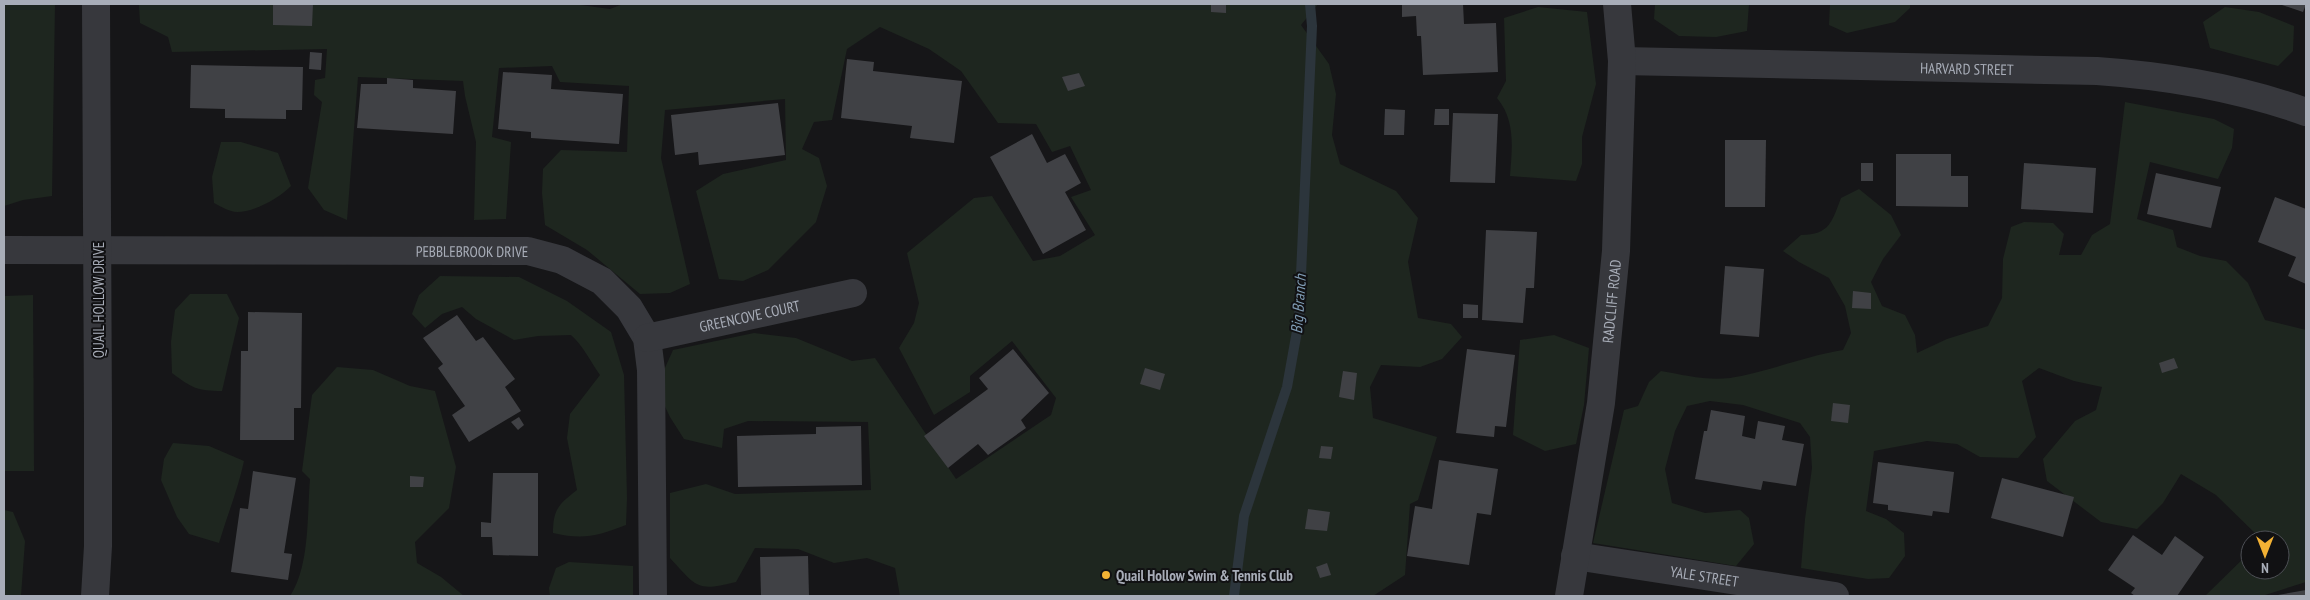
<svg xmlns="http://www.w3.org/2000/svg" width="2310" height="600" viewBox="0 0 2310 600" font-family="'PT Sans Narrow',sans-serif">
	<rect width="100%" height="100%" fill="#161618"/>
	<!-- green -->
	<g fill="#1e261f">
		<path d="M 4,4 L 55,4 L 52,196 L 23,200 L 4,206 Z"/>
		<path d="M 139,4 L 573,4 L 610,9 L 623,4 L 1318,4 L 1301,25 L 1329,64 L 1336,94 L 1332,135 L 1340,164 L 1396,191 L 1418,218 L 1408,262 L 1418,318 L 1451,324 L 1462,337 L 1442,359 L 1420,367 L 1381,365 L 1370,387 L 1373,418 L 1437,437 L 1418,500 L 1410,504 L 1405,575 L 1373,596 L 900,596 L 895,568 L 867,558 L 834,563 L 798,549 L 755,548 L 736,582 C 696,592 697,587 670,558 L 670,493 L 706,484 L 735,494 L 871,490 L 868,422 L 748,421 L 724,429 L 722,448 L 684,439 L 670,417 L 656,388 L 673,350 L 754,333 L 796,338 L 852,361 L 875,358 L 956,479 L 1051,415 L 1056,398 L 1012,341 L 970,376 L 970,392 L 934,415 L 899,348 L 914,323 L 919,303 L 907,253 L 974,198 L 992,196 L 1033,261 L 1060,256 L 1095,235 L 1071,197 L 1091,190 L 1070,146 L 1052,152 L 1036,124 L 998,123 L 961,71 L 929,49 L 880,27 L 847,49 L 832,120 L 814,122 L 802,149 L 819,158 L 827,186 L 816,222 L 768,270 L 743,281 L 719,279 L 696,191 L 723,174 L 786,160 L 785,99 L 665,110 L 661,158 L 690,284 L 670,293 L 640,294 L 587,250 L 545,225 L 542,193 L 543,169 L 561,150 L 627,152 L 629,86 L 560,82 L 552,66 L 499,68 L 492,137 L 511,142 L 506,219 L 474,220 L 476,142 L 465,96 L 463,81 L 358,77 L 347,220 L 324,210 L 308,188 L 322,102 L 314,95 L 315,80 L 325,78 L 327,49 L 172,52 L 168,37 L 140,23 Z"/>
		<path d="M 1655,4 L 1749,4 L 1747,31 L 1716,37 L 1679,36 L 1654,19 Z"/>
		<path d="M 1830,4 L 1910,4 L 1910,8 L 1895,22 L 1847,33 L 1829,25 Z"/>
		<path d="M 1538,7 L 1587,12 L 1596,84 L 1582,137 L 1582,164 L 1576,181 L 1510,176 C 1512,148 1516,121 1497,98 L 1506,81 L 1504,18 Z"/>
		<path d="M 2225,7 L 2259,12 L 2294,26 L 2293,51 L 2278,66 L 2210,48 L 2203,22 Z"/>
		<path d="M 2125,102 L 2214,119 L 2234,129 L 2232,148 L 2218,179 L 2150,162 L 2137,219 L 2173,230 L 2177,247 L 2200,256 L 2226,261 L 2248,283 L 2265,320 L 2306,330 L 2306,582 L 2262,596 L 2205,596 L 2250,552 L 2250,570 L 2280,570 L 2280,540 L 2259,540 L 2260,538 L 2216,495 L 2181,474 L 2163,503 L 2137,529 L 2101,522 L 2047,481 L 2043,459 L 2075,421 L 2096,410 L 2102,387 L 2074,381 L 2039,368 L 2022,381 L 2036,437 L 2018,458 L 1980,457 L 1957,444 L 1927,441 L 1874,451 L 1866,511 L 1886,519 L 1904,533 L 1905,556 L 1889,578 L 1868,579 L 1801,568 L 1805,519 L 1812,468 L 1810,437 L 1800,423 L 1743,405 L 1710,401 L 1687,406 L 1675,431 L 1665,469 L 1672,503 L 1705,513 L 1740,510 L 1749,518 L 1754,544 L 1736,566 L 1593,543 L 1624,410 L 1638,406 L 1649,382 L 1661,371 C 1684,375 1707,381 1730,378 C 1768,372 1805,356 1843,350 L 1851,333 L 1845,306 L 1829,278 L 1799,262 L 1783,251 L 1801,235 C 1830,235 1832,221 1841,198 L 1859,189 L 1891,215 L 1901,235 L 1883,259 L 1871,282 L 1882,306 L 1905,315 L 1915,335 L 1917,353 L 1947,339 L 1988,326 L 2002,298 L 2003,259 L 2011,227 L 2024,222 L 2053,223 L 2064,234 L 2059,255 L 2081,255 L 2092,235 L 2110,224 Z"/>
		<path d="M 221,142 L 241,142 L 278,153 L 291,186 C 279,198 255,212 237,212 C 230,212 220,206 214,203 L 212,177 Z"/>
		<path d="M 440,276 L 519,277 L 567,301 L 611,332 L 624,375 L 627,498 L 626,525 C 598,536 583,540 553,533 C 553,509 559,504 577,490 L 567,438 L 570,414 L 600,375 C 590,361 584,347 571,335 L 538,336 L 514,340 L 476,319 L 462,307 L 442,314 L 425,328 L 412,314 L 419,295 Z"/>
		<path d="M 190,294 L 227,294 L 239,318 L 222,391 C 197,391 192,388 172,373 L 171,342 L 175,310 Z"/>
		<path d="M 33,295 L 34,471 L 4,471 L 4,296 Z"/>
		<path d="M 1554,335 L 1589,348 L 1584,405 L 1576,444 L 1545,451 L 1513,435 L 1520,340 Z"/>
		<path d="M 337,367 L 373,370 L 410,386 L 435,391 L 456,467 L 449,508 L 415,542 L 417,563 L 441,577 L 464,596 L 290,596 C 310,566 307,515 310,479 L 302,471 L 312,395 Z"/>
		<path d="M 173,443 L 209,446 L 244,461 C 238,489 227,516 219,543 L 189,534 L 177,517 L 161,480 L 164,459 Z"/>
		<path d="M 4,510 L 13,512 L 25,541 L 21,596 L 4,596 Z"/>
		<path d="M 569,562 L 633,566 L 633,596 L 550,596 L 549,588 L 556,568 Z"/>
	</g>
	<g fill="none" stroke-linecap="round" stroke-linejoin="round">
		<!-- stream -->
		<path stroke="#2c353c" stroke-width="10" d="M 1234,596 L 1244,516 L 1287,387 L 1299,320 L 1312,26 L 1310,4"/>
	</g>
	<!-- building -->
	<g fill="#404145">
		<path d="M 273,4 L 313,4 L 312,26 L 273,25 Z"/>
		<path d="M 1211,4 L 1226,4 L 1226,13 L 1211,12 Z"/>
		<path d="M 1402,4 L 1463,4 L 1464,24 L 1496,23 L 1498,72 L 1423,75 L 1421,36 L 1417,36 L 1416,16 L 1402,17 Z"/>
		<path d="M 2279,4 L 2306,4 L 2303,12 Z"/>
		<path d="M 310,52 L 322,53 L 321,70 L 309,69 Z"/>
		<path d="M 847,59 L 874,62 L 873,71 L 962,81 L 954,143 L 910,138 L 912,126 L 841,118 Z"/>
		<path d="M 191,65 L 303,67 L 302,110 L 286,110 L 286,119 L 225,118 L 225,109 L 190,108 Z"/>
		<path d="M 503,72 L 552,75 L 551,89 L 623,94 L 619,144 L 531,138 L 531,132 L 498,129 Z"/>
		<path d="M 1079,73 L 1085,86 L 1068,91 L 1062,77 Z"/>
		<path d="M 387,78 L 413,80 L 413,88 L 456,91 L 453,134 L 357,128 L 361,84 L 387,84 Z"/>
		<path d="M 778,103 L 785,155 L 699,165 L 698,152 L 675,155 L 671,115 Z"/>
		<path d="M 1385,109 L 1405,110 L 1404,135 L 1384,135 Z"/>
		<path d="M 1435,109 L 1449,109 L 1449,125 L 1434,125 Z"/>
		<path d="M 1453,113 L 1498,114 L 1495,183 L 1450,182 Z"/>
		<path d="M 1032,134 L 1047,163 L 1065,154 L 1081,183 L 1065,192 L 1086,230 L 1043,254 L 990,157 Z"/>
		<path d="M 1725,140 L 1766,140 L 1765,207 L 1725,207 Z"/>
		<path d="M 1896,154 L 1951,154 L 1951,176 L 1968,176 L 1968,207 L 1896,206 Z"/>
		<rect x="1861" y="163" width="12" height="18"/>
		<path d="M 2024,163 L 2096,168 L 2093,213 L 2021,209 Z"/>
		<path d="M 2156,173 L 2221,187 L 2211,228 L 2147,214 Z"/>
		<path d="M 2275,197 L 2306,209 L 2306,284 L 2288,276 L 2296,257 L 2258,242 Z"/>
		<path d="M 1486,230 L 1537,232 L 1534,288 L 1526,288 L 1523,323 L 1482,320 Z"/>
		<path d="M 1725,266 L 1764,269 L 1759,337 L 1720,334 Z"/>
		<path d="M 1853,291 L 1871,293 L 1871,309 L 1852,308 Z"/>
		<path d="M 1463,304 L 1478,305 L 1478,318 L 1463,318 Z"/>
		<path d="M 248,312 L 302,313 L 301,408 L 294,408 L 294,440 L 240,440 L 241,351 L 248,351 Z"/>
		<path d="M 457,315 L 476,341 L 483,337 L 515,379 L 505,387 L 521,411 L 469,442 L 452,415 L 465,406 L 438,368 L 443,364 L 423,338 Z"/>
		<path d="M 1013,349 L 1049,393 L 1021,420 L 1026,428 L 988,455 L 978,444 L 948,468 L 924,436 L 988,389 L 979,378 Z"/>
		<path d="M 1467,349 L 1515,355 L 1506,427 L 1495,426 L 1494,437 L 1456,433 Z"/>
		<path d="M 2174,358 L 2178,368 L 2162,373 L 2159,363 Z"/>
		<path d="M 1145,368 L 1165,374 L 1160,390 L 1140,384 Z"/>
		<path d="M 1343,371 L 1357,373 L 1354,400 L 1339,397 Z"/>
		<path d="M 1833,403 L 1850,405 L 1848,423 L 1831,421 Z"/>
		<path d="M 1711,410 L 1745,416 L 1742,436 L 1755,439 L 1758,421 L 1785,426 L 1782,440 L 1804,444 L 1796,486 L 1763,481 L 1761,490 L 1695,479 L 1704,431 L 1707,431 Z"/>
		<path d="M 519,417 L 524,425 L 518,430 L 511,422 Z"/>
		<path d="M 861,426 L 862,485 L 738,487 L 737,436 L 816,434 L 816,427 Z"/>
		<path d="M 1321,446 L 1333,447 L 1331,459 L 1319,458 Z"/>
		<path d="M 1439,460 L 1498,469 L 1491,515 L 1477,513 L 1469,565 L 1407,556 L 1415,506 L 1432,509 Z"/>
		<path d="M 1878,462 L 1954,472 L 1949,513 L 1933,511 L 1932,516 L 1888,510 L 1888,505 L 1873,503 Z"/>
		<path d="M 253,471 L 296,478 L 284,553 L 292,554 L 288,580 L 231,572 L 240,508 L 248,509 Z"/>
		<path d="M 493,473 L 538,473 L 538,556 L 493,555 L 492,537 L 481,537 L 481,522 L 491,523 Z"/>
		<path d="M 410,476 L 424,477 L 423,487 L 410,487 Z"/>
		<path d="M 2002,478 L 2074,497 L 2063,537 L 1991,518 Z"/>
		<path d="M 1308,509 L 1330,512 L 1327,531 L 1305,529 Z"/>
		<path d="M 2133,535 L 2162,555 L 2175,536 L 2204,557 L 2177,596 L 2135,596 L 2131,593 L 2135,588 L 2108,570 Z"/>
		<path d="M 808,556 L 809,596 L 761,596 L 760,557 Z"/>
		<path d="M 1327,563 L 1331,575 L 1320,578 L 1316,567 Z"/>
		<path d="M 2306,590 L 2306,596 L 2278,596 L 2278,595 Z"/>
	</g>
	<g fill="none" stroke-linecap="round" stroke-linejoin="round">
		<!-- minor -->
		<g stroke="#37383d" stroke-width="28">
			<path id="s1" d="M 1622,61 L 2097,71 C 2169,76 2239,88 2306,112"/>
			<path id="s2" d="M 4,250 L 528,251 L 562,260 L 602,281 L 629,308 L 647,338 L 651,370 L 653,596"/>
			<path id="s3" d="M 647,338 L 853,293"/>
			<path id="s4" d="M 1575,556 L 1835,596"/>
			<path id="s5" d="M 1569,596 L 1601,403 L 1616,251 L 1622,61 L 1617,4"/>
		</g>
		<!-- tertiary -->
		<path stroke="#37383d" stroke-width="28" d="M 95,596 L 98,546 L 98,422 L 96,4"/>
	</g>
	<!-- markers -->
	<circle fill="#f2b134" stroke="#111113" stroke-width="2" cx="1106" cy="575" r="5"/>
	<g text-anchor="middle" dominant-baseline="central" stroke-width="4" stroke-linejoin="round" paint-order="stroke">
		<!-- street labels -->
		<g font-size="15" fill="#a8adb8" stroke="#111113">
			<text stroke="none"><textPath href="#s1" startOffset="345">HARVARD STREET</textPath></text>
			<text stroke="none"><textPath href="#s2" startOffset="468">PEBBLEBROOK DRIVE</textPath></text>
			<text transform="translate(98 300) rotate(-90)">QUAIL HOLLOW DRIVE</text>
			<text stroke="none"><textPath href="#s5" startOffset="298">RADCLIFF ROAD</textPath></text>
			<text stroke="none"><textPath href="#s3" startOffset="105">GREENCOVE COURT</textPath></text>
			<text stroke="none"><textPath href="#s4" startOffset="131">YALE STREET</textPath></text>
		</g>
		<!-- poi labels -->
		<g font-size="15" font-weight="bold" fill="#a8adb8" stroke="#111113" text-anchor="start">
			<text x="1116" y="575">Quail Hollow Swim &amp; Tennis Club</text>
		</g>
		<!-- water labels -->
		<g font-size="16" font-style="italic" fill="#7f9bb3" stroke="#111113">
			<text transform="translate(1298 304) rotate(-86)">Big Branch</text>
		</g>
	</g>
	<!-- border -->
	<rect width="2310" height="600" fill="none" stroke="#a8adb8" stroke-width="10"/>
	<!-- north arrow -->
	<g transform="translate(2265 555) rotate(180)"><circle r="24" fill="#111113" stroke="#4d4f55"/>
	<path d="M0-4L9 19L0 12L-9 19Z" fill="#f2b134"/>
	<text y="-8" font-size="14" font-weight="bold" text-anchor="middle" fill="#a8adb8">N</text>
	</g>
</svg>
